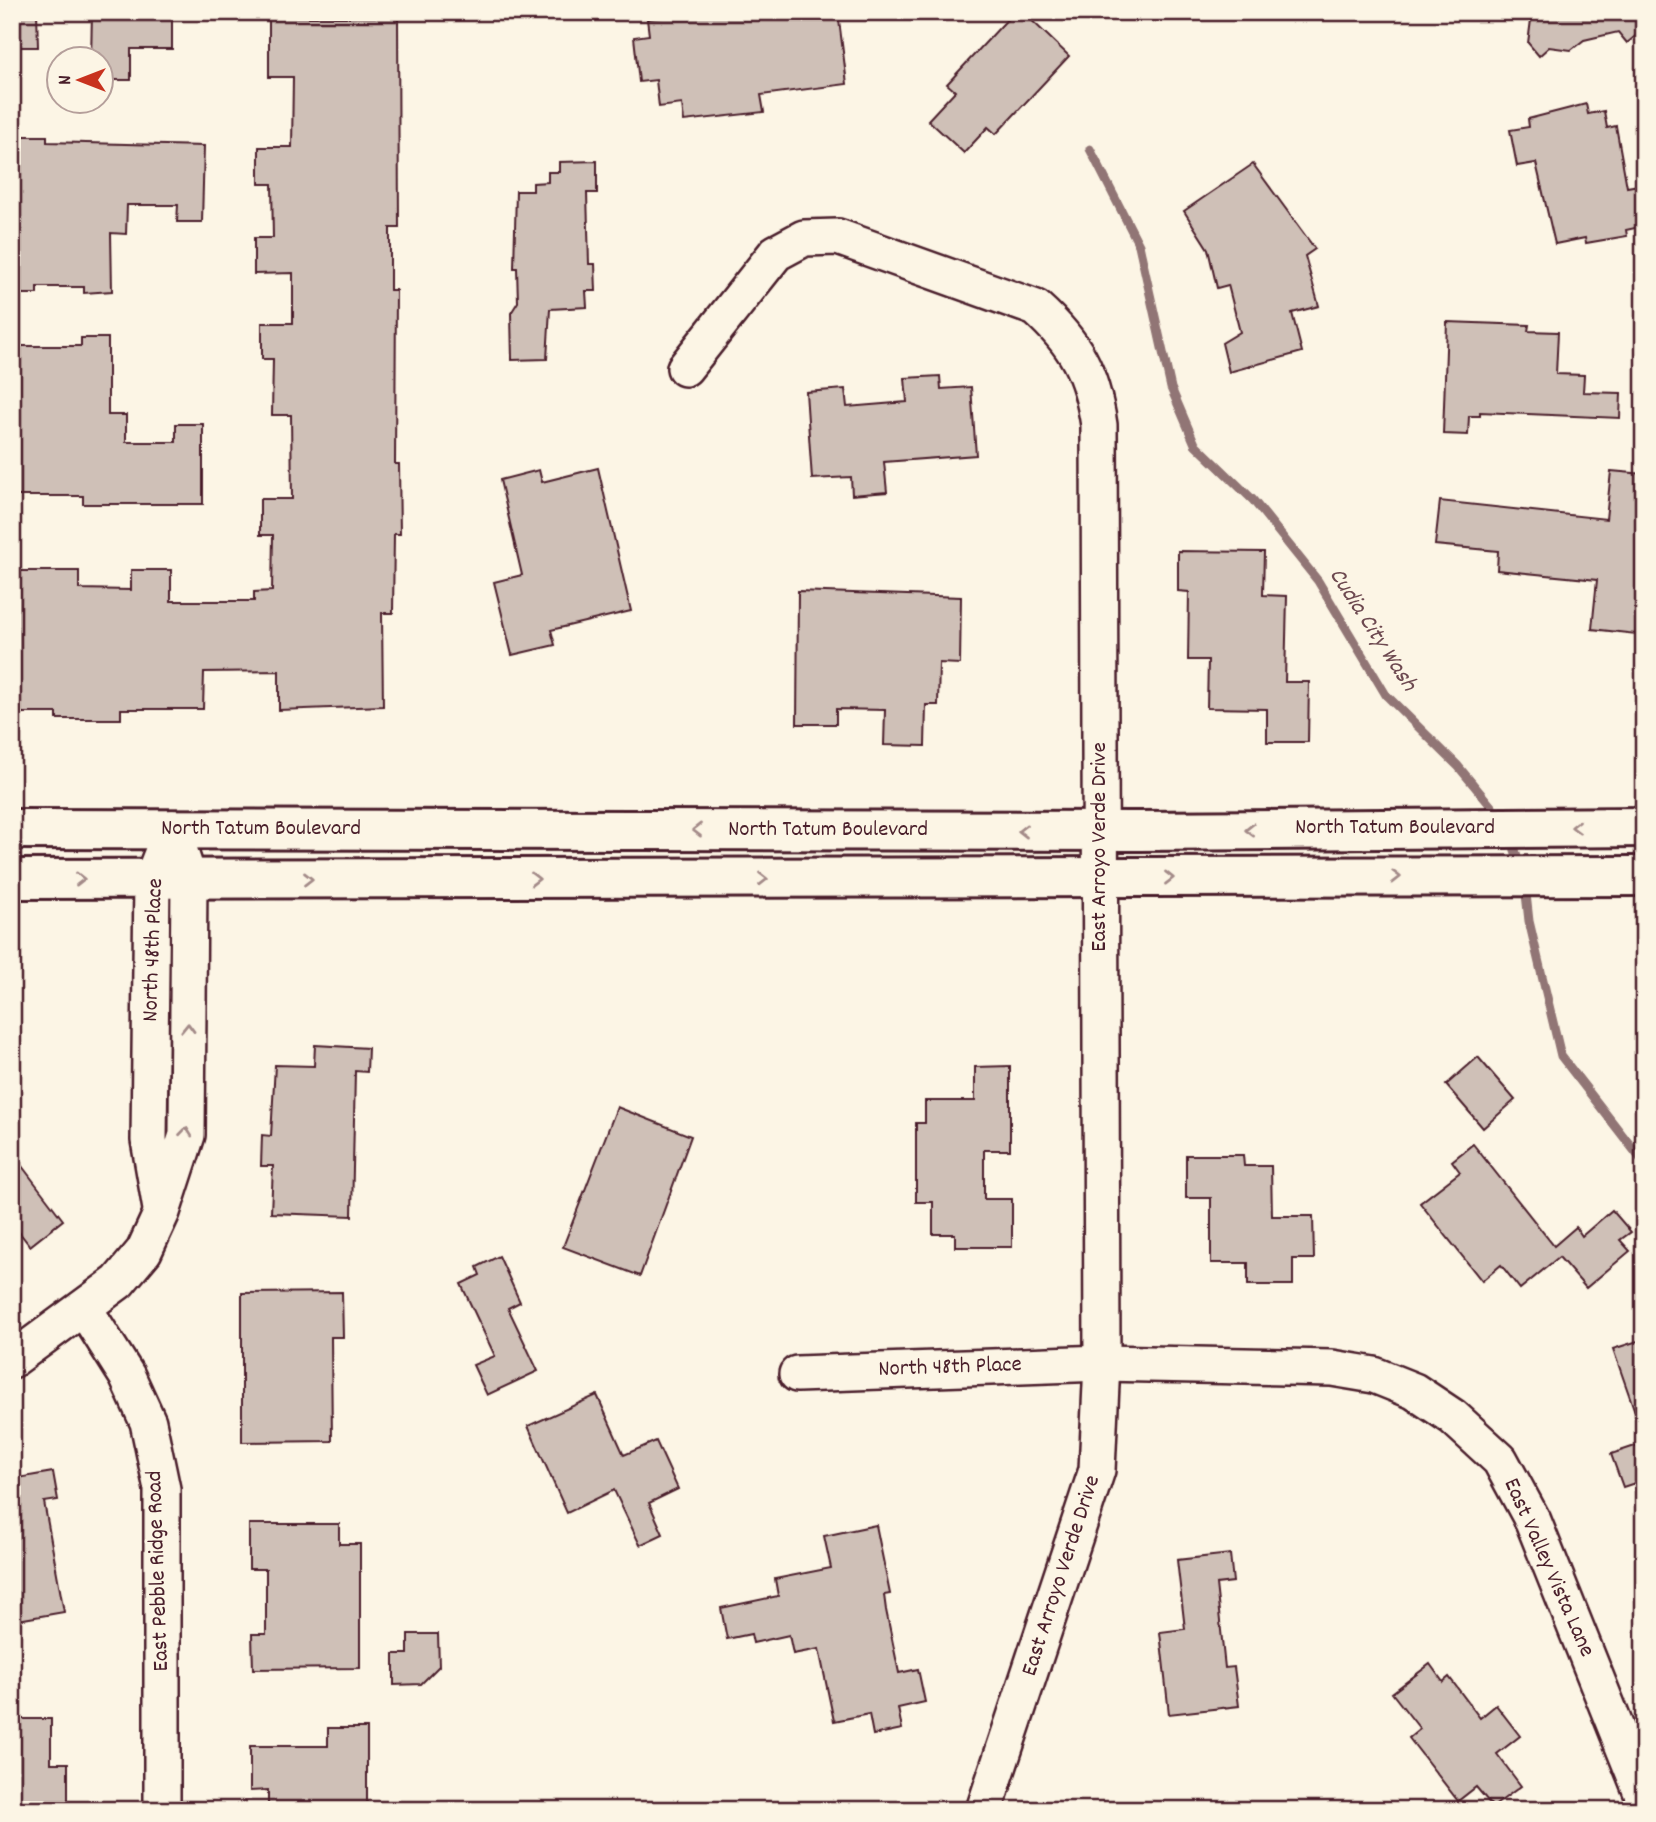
<svg xmlns="http://www.w3.org/2000/svg" width="1656" height="1822" viewBox="0 0 1656 1822" font-family="Dekko,sans-serif">
	<rect width="100%" height="100%" fill="#fcf5e5"/>
	<filter id="ink" filterUnits="userSpaceOnUse"><feTurbulence type="fractalNoise" baseFrequency=".0143" numOctaves="2"/><feDisplacementMap in="SourceGraphic" scale="14" xChannelSelector="R" yChannelSelector="G"/><feConvolveMatrix kernelMatrix="1 2 1 2 8 2 1 2 1" color-interpolation-filters="sRGB"/></filter>
	<g filter="url(#ink)">
		<g fill="none" stroke-linecap="round" stroke-linejoin="round">
			<!-- stream -->
			<g stroke="#917474" stroke-width="9">
				<path d="M 1090,149 L 1139,245 L 1171,388 L 1195,444 L 1253,500 L 1318,581 L 1386,695 L 1458,766 L 1500,817"/>
				<path d="M 1511,838 L 1521,868"/>
				<path d="M 1525,885 L 1529,921 L 1561,1056 L 1644,1163"/>
			</g>
		</g>
		<!-- building -->
		<g fill="#cfc0b7" stroke="#4a1f2b" stroke-width="2">
			<path d="M 37,12 L 38,47 L 12,47 L 12,13 Z"/>
			<path d="M 92,12 L 172,12 L 172,49 L 131,49 L 131,80 L 102,80 L 102,60 L 91,60 Z"/>
			<path d="M 704,12 L 782,12 L 782,18 L 838,12 L 847,84 L 761,95 L 764,112 L 684,121 L 682,104 L 659,107 L 656,80 L 639,82 L 634,37 L 649,35 L 647,19 Z"/>
			<path d="M 1014,12 L 1023,12 L 1069,56 L 996,134 L 988,127 L 964,153 L 928,120 L 955,91 L 947,84 Z"/>
			<path d="M 1532,12 L 1644,12 L 1644,29 L 1627,43 L 1618,32 L 1584,40 L 1571,50 L 1549,47 L 1539,56 L 1528,43 Z"/>
			<path d="M 269,17 L 398,17 L 399,228 L 390,228 L 390,290 L 396,290 L 395,464 L 399,464 L 400,534 L 394,534 L 393,613 L 382,613 L 383,706 L 279,710 L 279,671 L 204,672 L 203,709 L 121,709 L 121,719 L 57,719 L 57,713 L 12,713 L 12,571 L 79,571 L 79,589 L 131,590 L 131,570 L 171,570 L 171,601 L 254,601 L 254,592 L 272,591 L 273,535 L 260,535 L 260,499 L 292,499 L 291,415 L 272,415 L 273,359 L 262,359 L 262,323 L 293,323 L 293,273 L 254,274 L 254,238 L 273,238 L 272,184 L 259,184 L 259,147 L 292,147 L 293,77 L 269,77 Z"/>
			<path d="M 1586,104 L 1588,114 L 1604,111 L 1607,128 L 1616,126 L 1627,187 L 1644,184 L 1644,226 L 1626,230 L 1627,236 L 1586,243 L 1585,238 L 1555,244 L 1536,163 L 1517,166 L 1510,130 L 1529,127 L 1528,119 Z"/>
			<path d="M 12,136 L 47,136 L 47,142 L 204,146 L 202,222 L 177,222 L 178,205 L 127,205 L 126,234 L 111,233 L 112,291 L 84,293 L 84,287 L 37,287 L 37,294 L 12,294 Z"/>
			<path d="M 597,161 L 597,193 L 587,193 L 589,264 L 595,264 L 596,291 L 586,291 L 587,307 L 550,309 L 547,359 L 512,360 L 511,313 L 518,302 L 517,268 L 514,268 L 516,191 L 533,191 L 533,183 L 548,182 L 548,172 L 559,172 L 559,162 Z"/>
			<path d="M 1253,164 L 1315,249 L 1305,256 L 1319,306 L 1292,313 L 1302,352 L 1229,372 L 1222,343 L 1240,332 L 1228,285 L 1217,288 L 1208,249 L 1184,211 Z"/>
			<path d="M 1447,322 L 1529,325 L 1528,331 L 1558,332 L 1556,374 L 1584,375 L 1583,392 L 1621,393 L 1620,418 L 1480,412 L 1480,416 L 1469,416 L 1468,435 L 1443,434 Z"/>
			<path d="M 81,338 L 108,338 L 108,415 L 126,415 L 126,442 L 176,442 L 176,424 L 203,424 L 203,504 L 83,504 L 83,496 L 12,496 L 12,346 L 81,346 Z"/>
			<path d="M 940,376 L 941,389 L 971,387 L 976,455 L 884,462 L 887,492 L 852,495 L 851,477 L 812,479 L 806,392 L 845,389 L 847,407 L 907,402 L 905,378 Z"/>
			<path d="M 598,468 L 631,611 L 551,630 L 555,645 L 512,655 L 494,582 L 522,575 L 500,480 L 539,470 L 542,482 Z"/>
			<path d="M 1611,471 L 1644,474 L 1644,556 L 1636,634 L 1592,629 L 1597,580 L 1497,570 L 1498,551 L 1435,545 L 1440,501 L 1606,519 Z"/>
			<path d="M 1178,551 L 1264,552 L 1263,595 L 1287,596 L 1285,682 L 1309,682 L 1308,742 L 1267,742 L 1267,709 L 1207,708 L 1208,660 L 1188,660 L 1189,592 L 1178,591 Z"/>
			<path d="M 798,591 L 961,597 L 960,664 L 939,663 L 938,705 L 926,705 L 925,746 L 884,745 L 885,710 L 836,709 L 836,724 L 797,724 Z"/>
			<path d="M 315,1045 L 368,1048 L 367,1072 L 355,1071 L 352,1216 L 271,1213 L 273,1166 L 261,1166 L 262,1135 L 271,1136 L 275,1065 L 314,1066 Z"/>
			<path d="M 1478,1057 L 1515,1100 L 1483,1128 L 1446,1085 Z"/>
			<path d="M 1010,1066 L 1010,1150 L 984,1150 L 984,1199 L 1012,1199 L 1012,1247 L 955,1247 L 955,1234 L 933,1234 L 933,1202 L 916,1202 L 916,1123 L 925,1123 L 925,1101 L 975,1101 L 975,1067 Z"/>
			<path d="M 617,1107 L 691,1136 L 640,1276 L 563,1247 Z"/>
			<path d="M 1473,1144 L 1554,1246 L 1576,1227 L 1582,1236 L 1612,1210 L 1631,1232 L 1620,1240 L 1630,1251 L 1586,1288 L 1559,1257 L 1520,1289 L 1501,1265 L 1482,1281 L 1420,1203 L 1460,1172 L 1452,1161 Z"/>
			<path d="M 12,1153 L 63,1220 L 30,1246 L 12,1223 Z"/>
			<path d="M 1186,1155 L 1243,1155 L 1244,1166 L 1271,1166 L 1272,1216 L 1313,1216 L 1314,1259 L 1293,1259 L 1293,1285 L 1248,1285 L 1248,1263 L 1211,1263 L 1211,1198 L 1186,1198 Z"/>
			<path d="M 499,1256 L 520,1302 L 508,1308 L 538,1371 L 487,1395 L 473,1365 L 495,1356 L 461,1284 L 480,1275 L 477,1267 Z"/>
			<path d="M 342,1292 L 343,1337 L 331,1337 L 332,1441 L 242,1442 L 242,1293 Z"/>
			<path d="M 1644,1339 L 1644,1425 L 1640,1426 L 1613,1349 Z"/>
			<path d="M 597,1395 L 624,1455 L 656,1441 L 678,1489 L 649,1503 L 663,1534 L 640,1545 L 614,1490 L 567,1513 L 528,1426 Z"/>
			<path d="M 1644,1443 L 1644,1480 L 1623,1487 L 1611,1454 Z"/>
			<path d="M 53,1472 L 58,1500 L 44,1502 L 64,1612 L 12,1621 L 12,1479 Z"/>
			<path d="M 249,1524 L 339,1524 L 339,1544 L 360,1544 L 360,1668 L 253,1669 L 252,1634 L 266,1634 L 266,1569 L 249,1569 Z"/>
			<path d="M 876,1525 L 890,1594 L 884,1595 L 886,1610 L 899,1673 L 918,1669 L 925,1702 L 898,1708 L 902,1729 L 873,1735 L 869,1714 L 834,1721 L 819,1649 L 793,1654 L 789,1635 L 753,1643 L 751,1634 L 727,1639 L 721,1608 L 778,1596 L 775,1579 L 831,1568 L 824,1536 Z"/>
			<path d="M 1230,1554 L 1233,1582 L 1216,1584 L 1225,1668 L 1234,1667 L 1239,1706 L 1169,1714 L 1160,1632 L 1185,1629 L 1177,1560 Z"/>
			<path d="M 408,1634 L 438,1634 L 439,1666 L 421,1684 L 394,1685 L 394,1654 L 408,1654 Z"/>
			<path d="M 1430,1664 L 1443,1682 L 1449,1677 L 1480,1718 L 1496,1705 L 1520,1736 L 1497,1754 L 1521,1786 L 1493,1807 L 1476,1787 L 1458,1801 L 1409,1738 L 1420,1729 L 1392,1693 Z"/>
			<path d="M 12,1719 L 51,1719 L 51,1763 L 68,1763 L 68,1810 L 12,1810 Z"/>
			<path d="M 328,1728 L 367,1728 L 367,1810 L 268,1810 L 268,1790 L 250,1791 L 250,1746 L 328,1746 Z"/>
		</g>
		<g fill="none" stroke-linecap="round" stroke-linejoin="round">
			<!-- minor casing -->
			<g stroke="#4a1f2b" stroke-width="40">
				<g id="minor">
					<path d="M 685,368 L 776,253 L 804,238 L 838,237 L 1036,308 C 1076,344 1091,372 1099,425 L 1102,1363 L 1097,1470 L 984,1810"/>
					<path d="M 161,1209 L 149,1140 L 152,879 L 163,851"/>
					<path d="M 84,1308 L 127,1376 L 148,1422 L 162,1489 L 162,1810"/>
					<path d="M 12,1360 L 118,1282 L 144,1251 L 162,1212 L 187,1135 L 189,879 L 172,828"/>
					<path d="M 797,1374 L 1102,1363 L 1332,1368 L 1374,1375 L 1414,1391 L 1453,1417 L 1500,1460 L 1533,1521 L 1644,1798"/>
				</g>
			</g>
			<!-- major casing -->
			<g stroke="#4a1f2b" stroke-width="44">
				<g id="major">
					<path d="M 12,829 L 1138,831 L 1644,827"/>
					<path d="M 12,879 L 1644,876"/>
				</g>
			</g>
			<!-- minor -->
			<use href="#minor" stroke="#fcf5e5" stroke-width="35"/>
			<!-- major -->
			<use href="#major" stroke="#fcf5e5" stroke-width="38"/>
		</g>
		<!-- one-way arrows -->
		<defs><path id="oneway-chevron" d="M-2-3.5L2.5 0L-2 3.5" fill="none" stroke-width="1.6" stroke-linecap="round" stroke-linejoin="round" transform="scale(1.75)"/></defs>
		<g stroke="#a38a88">
			<use href="#oneway-chevron" transform="translate(1576 827) rotate(180)"/>
			<use href="#oneway-chevron" transform="translate(697 830) rotate(-180)"/>
			<use href="#oneway-chevron" transform="translate(1250 830) rotate(179)"/>
			<use href="#oneway-chevron" transform="translate(1023 831) rotate(-180)"/>
			<use href="#oneway-chevron" transform="translate(1396 877)"/>
			<use href="#oneway-chevron" transform="translate(1169 878)"/>
			<use href="#oneway-chevron" transform="translate(80 879)"/>
			<use href="#oneway-chevron" transform="translate(308 879)"/>
			<use href="#oneway-chevron" transform="translate(535 879)"/>
			<use href="#oneway-chevron" transform="translate(763 879)"/>
			<use href="#oneway-chevron" transform="translate(188 1028) rotate(-89)"/>
			<use href="#oneway-chevron" transform="translate(186 1132) rotate(-84)"/>
		</g>
	</g>
	<g text-anchor="middle" dominant-baseline="central" stroke-width="5" stroke-linejoin="round" paint-order="stroke">
		<!-- street labels -->
		<g font-size="23" fill="#4a1f2b" stroke="#fcf5e5">
			<text x="1395" y="828">North Tatum Boulevard</text>
			<text x="261" y="829">North Tatum Boulevard</text>
			<text x="828" y="830">North Tatum Boulevard</text>
			<text transform="translate(1100 847) rotate(-90)">East Arroyo Verde Drive</text>
			<text transform="translate(154 950) rotate(-88)">North 48th Place</text>
			<text transform="translate(950 1368) rotate(-2)">North 48th Place</text>
			<text transform="translate(1548 1568) rotate(66)">East Valley Vista Lane</text>
			<text transform="translate(159 1571) rotate(-92)">East Pebble Ridge Road</text>
			<text transform="translate(1062 1576) rotate(-72)">East Arroyo Verde Drive</text>
		</g>
		<!-- water labels -->
		<g font-size="24" font-style="italic" fill="#6d4950" stroke="#fcf5e5">
			<text transform="translate(1372 630) rotate(57)">Cudia City Wash</text>
		</g>
	</g>
	<!-- margin -->
	<rect width="1656" height="1822" fill="none" stroke="#fcf5e5" stroke-width="42"/>
	<rect x="21" y="21" width="1614" height="1780" fill="none" stroke="#4a1f2b" stroke-width="2.5" filter="url(#ink)"/>
	<!-- north arrow -->
	<g transform="translate(80 80) rotate(270)"><circle r="33" fill="#fcf5e5" stroke="#b59f9b" stroke-width="2"/>
	<path d="M0-5L12 26L0 18L-12 26Z" fill="#c8321e"/>
	<text y="-10" font-size="19" font-weight="bold" text-anchor="middle" fill="#4a1f2b">N</text>
	</g>
</svg>
